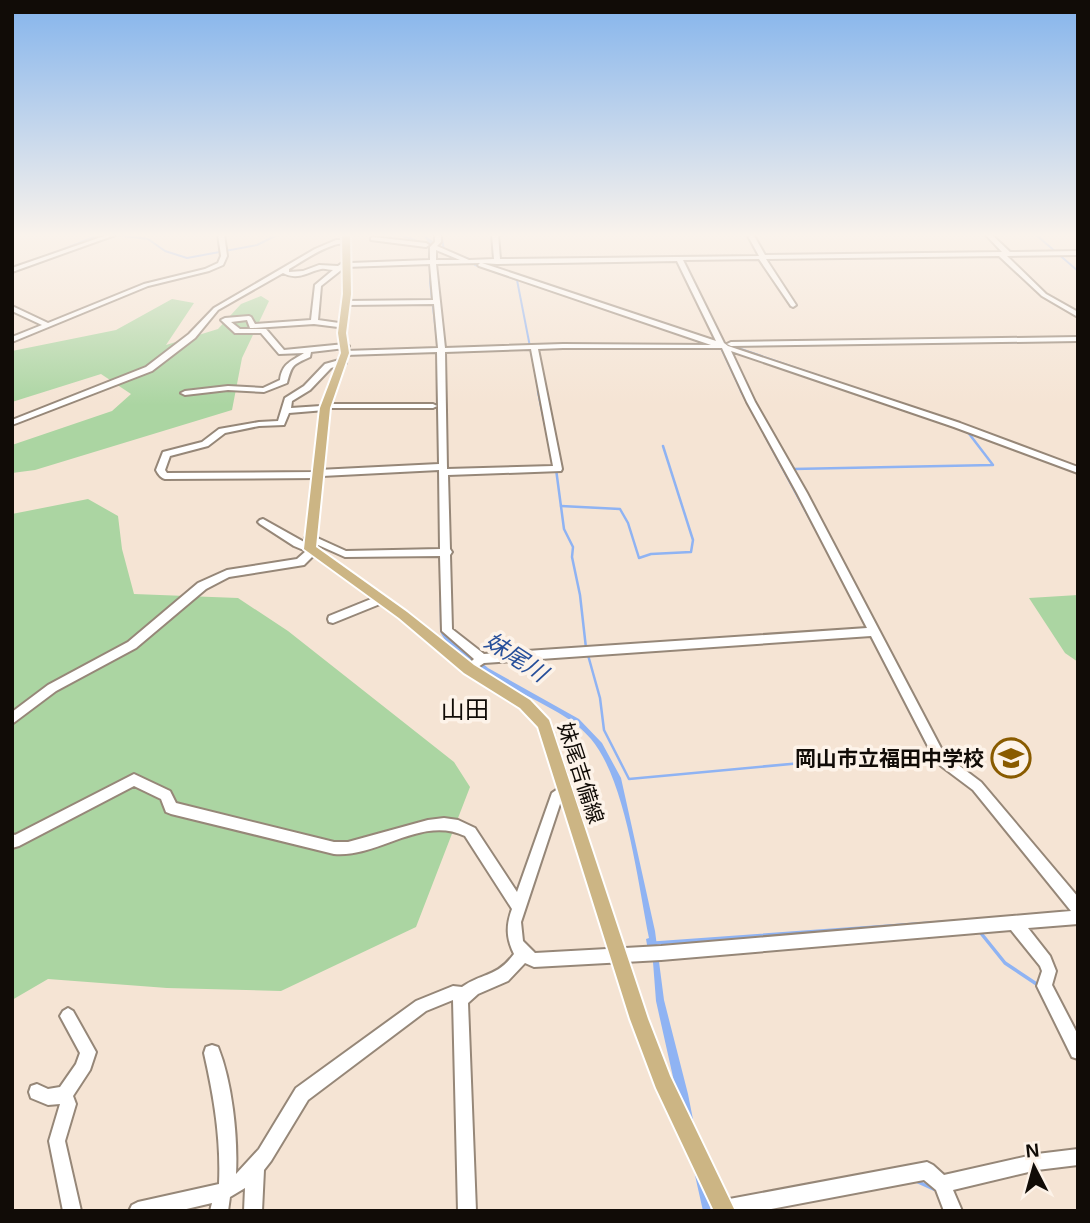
<svg xmlns="http://www.w3.org/2000/svg" width="1090" height="1223" viewBox="0 0 1090 1223" font-family="Helvetica,'Noto Sans JP',sans-serif">
	<rect width="100%" height="100%" fill="#f5e4d4"/>
	<!-- green -->
	<g fill="#abd5a2">
		<path d="M 261,296 L 269,301 L 242,358 L 232,410 L 35,470 L 12,473 L 12,445 L 112,411 L 131,394 L 101,374 L 12,402 L 12,351 L 116,330 L 172,299 L 194,303 L 166,345 L 218,329 L 241,304 Z"/>
		<path d="M 88,499 L 118,516 L 122,549 L 134,594 L 238,598 L 288,631 L 454,762 L 470,787 L 416,927 L 281,991 L 167,988 L 48,979 L 12,1000 L 12,514 Z"/>
		<path d="M 1078,595 L 1078,662 L 1065,653 L 1029,598 Z"/>
	</g>
	<!-- water -->
	<path fill="#8fb3f3" d="M 422,234 L 433,241 L 432,279 L 439,337 L 446,631 L 488,668 L 579,719 L 602,743 L 621,778 L 655,931 L 664,1000 L 688,1094 L 711,1211 L 703,1211 L 656,1001 L 653,962 L 650,962 L 646,939 L 649,938 C 638,884 626,780 591,739 C 571,715 537,702 510,687 C 493,678 477,666 462,654 C 453,647 444,642 440,631 L 436,341 L 429,282 L 429,243 Z"/>
	<g fill="none" stroke-linecap="round" stroke-linejoin="round">
		<!-- stream-far2 -->
		<g stroke="#8fb3f3" stroke-width="2">
			<path d="M 108,234 L 148,239 L 165,251 L 187,258 L 257,245 L 279,234"/>
			<path d="M 397,234 L 423,243"/>
			<path d="M 441,234 L 444,250"/>
			<path d="M 1035,234 L 1078,271"/>
			<path d="M 452,253 L 475,261"/>
			<path d="M 42,258 L 101,234"/>
			<path d="M 484,264 L 498,264"/>
			<path d="M 475,265 L 517,280 L 539,393"/>
			<path d="M 12,267 L 36,260"/>
			<path d="M 777,285 L 785,297"/>
			<path d="M 658,322 L 716,341"/>
			<path d="M 732,346 L 870,393"/>
			<path d="M 736,346 L 1030,342"/>
			<path d="M 721,348 L 742,393"/>
		</g>
		<!-- stream-far1 -->
		<g stroke="#8fb3f3" stroke-width="2.5">
			<path d="M 538,391 L 545,425"/>
			<path d="M 741,391 L 818,534"/>
			<path d="M 865,391 L 911,407"/>
			<path d="M 556,469 L 564,529 L 573,547 L 572,557 L 580,595 L 586,648 L 600,698 L 604,730 L 629,779 L 930,751"/>
			<path d="M 793,469 L 993,465 L 967,431"/>
			<path d="M 561,506 L 620,509 L 628,523 L 639,558 L 651,554 L 691,552 L 693,540 L 663,446"/>
			<path d="M 841,578 L 930,751 L 950,773"/>
		</g>
		<!-- stream -->
		<g stroke="#8fb3f3" stroke-width="3.5">
			<path d="M 980,932 L 1005,963 L 1038,985"/>
			<path d="M 656,943 L 973,920"/>
			<path d="M 916,1181 L 938,1191"/>
		</g>
		<!-- minor casing -->
		<g stroke="#968778" stroke-width="4">
			<g id="minor">
				<path d="M 110,234 L 118,234 L 12,272 L 12,268 Z"/>
				<path d="M 218,234 L 224,234 L 227,256 L 223,265 L 209,271 L 148,286 L 12,342 L 12,337 L 42,325 L 12,311 L 12,306 L 48,323 L 144,284 L 205,269 L 218,263 L 221,256 Z"/>
				<path d="M 435,234 L 441,234 L 441,242 L 437,246 L 469,260 L 494,259 L 492,234 L 498,234 L 500,259 L 759,256 L 747,234 L 753,234 L 765,255 L 1002,252 L 985,234 L 991,234 L 1010,252 L 1078,251 L 1078,255 L 1007,256 L 1046,294 L 1078,312 L 1078,317 L 1042,296 L 999,256 L 766,259 L 796,305 L 793,307 L 791,306 L 759,259 L 683,260 L 724,343 L 728,346 L 960,423 L 1078,467 L 1078,473 L 954,427 L 731,351 L 755,402 L 807,493 L 941,748 L 949,758 L 981,782 L 1078,897 L 1078,924 L 1028,928 L 1050,956 L 1056,971 L 1052,985 L 1078,1035 L 1078,1059 L 1072,1057 L 1037,986 L 1042,971 L 1040,966 L 1011,930 L 661,960 L 534,967 L 525,963 L 508,981 L 478,994 L 468,1003 L 476,1211 L 458,1211 L 453,1000 L 426,1011 L 308,1100 L 271,1161 L 264,1170 L 262,1211 L 244,1211 L 245,1188 L 230,1197 L 228,1211 L 210,1211 L 212,1203 L 178,1211 L 129,1211 L 132,1205 L 138,1202 L 219,1184 C 221,1139 214,1097 204,1053 L 206,1047 L 212,1045 L 218,1047 C 232,1082 238,1136 236,1174 L 259,1149 L 296,1088 L 416,1001 L 453,986 L 462,987 C 483,972 496,978 514,954 C 506,938 506,925 512,909 L 465,836 C 422,815 378,858 334,854 L 171,814 L 166,812 L 161,799 L 134,786 L 19,846 L 12,848 L 12,834 L 15,835 L 134,774 L 170,791 L 176,803 L 334,842 L 348,842 L 428,820 L 444,818 L 458,820 L 475,828 L 517,892 L 552,793 L 565,784 L 569,786 L 571,790 L 569,794 L 561,801 L 521,922 L 523,941 L 535,953 L 661,946 L 1071,911 L 973,790 L 941,766 L 933,756 L 871,636 L 484,663 L 469,673 L 465,672 L 463,669 L 474,659 L 442,631 L 440,556 L 345,557 L 307,540 L 305,538 L 307,536 L 313,536 L 346,551 L 440,549 L 439,470 L 322,476 L 318,478 L 165,479 C 161,478 158,474 156,470 L 163,452 L 202,442 L 219,429 L 259,422 L 278,421 L 285,398 L 304,386 L 325,364 L 343,359 L 346,359 L 346,363 L 331,368 L 310,390 L 292,401 L 291,408 L 321,406 L 325,404 L 433,404 L 437,406 L 433,408 L 329,408 L 325,410 L 289,413 L 284,425 L 259,426 L 225,433 L 208,446 L 170,456 L 165,470 L 167,473 L 314,472 L 318,470 L 439,464 L 437,352 L 345,355 L 341,353 L 345,351 L 438,348 L 434,304 L 346,305 L 343,303 L 346,301 L 433,300 L 430,264 L 345,267 L 321,286 L 318,320 L 346,324 L 346,328 L 314,324 L 253,328 L 250,328 L 247,320 L 231,322 L 240,329 L 266,329 L 284,350 L 345,344 L 349,346 L 345,348 L 311,352 L 310,357 C 292,365 292,365 287,383 L 264,392 L 228,390 L 185,395 L 181,393 L 185,391 L 228,386 L 263,388 L 280,380 C 282,363 292,361 304,353 L 279,354 L 261,333 L 235,333 L 221,320 L 225,318 L 249,316 L 251,317 L 255,324 L 311,320 L 315,285 L 333,270 C 329,270 325,268 321,269 C 307,272 298,281 283,273 L 218,310 L 195,338 L 152,371 L 12,425 L 12,420 L 146,367 L 189,334 L 214,308 L 315,249 L 336,240 L 347,240 L 350,242 C 345,244 339,243 334,245 C 318,250 303,261 289,269 L 289,272 L 303,271 L 319,265 L 338,266 L 347,260 L 349,261 L 350,263 L 430,260 L 430,247 L 435,242 ZM 436,250 L 460,260 L 436,260 ZM 677,261 L 716,341 L 482,263 L 497,264 ZM 480,263 L 478,265 L 479,266 L 711,345 L 563,344 L 445,348 L 436,264 ZM 563,348 L 722,348 L 747,402 L 797,493 L 867,628 L 484,654 L 452,629 L 450,555 L 452,552 L 450,549 L 448,475 L 561,471 L 562,469 L 538,349 ZM 531,349 L 553,466 L 447,469 L 445,352 Z"/>
				<path d="M 373,237 L 426,243 L 429,245 L 426,247 L 371,240 L 371,238 Z"/>
				<path d="M 1078,337 L 1078,341 L 731,346 L 727,344 L 731,342 Z"/>
				<path d="M 263,519 L 313,547 L 317,552 L 304,565 L 229,577 L 206,589 L 136,648 L 56,691 L 12,724 L 12,712 L 48,685 L 128,642 L 198,583 L 227,570 L 297,559 L 306,551 L 294,546 L 260,524 L 258,522 L 260,520 Z"/>
				<path d="M 381,595 L 386,599 L 385,602 L 333,623 L 329,622 L 328,619 L 329,616 Z"/>
				<path d="M 68,1008 L 73,1011 L 96,1052 L 90,1070 L 73,1096 L 76,1104 L 65,1141 L 81,1211 L 63,1211 L 49,1141 L 60,1104 L 48,1105 L 31,1098 L 29,1092 L 31,1086 L 37,1084 L 48,1089 L 60,1087 L 76,1064 L 80,1053 L 60,1016 L 63,1011 Z"/>
				<path d="M 1078,1149 L 1078,1165 L 1037,1170 L 953,1190 L 962,1211 L 944,1211 L 936,1190 L 924,1180 L 761,1211 L 716,1211 L 715,1209 L 718,1203 L 724,1200 L 927,1162 L 933,1165 L 944,1175 L 1037,1154 Z"/>
			</g>
		</g>
		<!-- major casing -->
		<g stroke="#fff" stroke-width="4">
			<path id="major" d="M 342,234 L 350,234 L 351,294 L 346,333 L 349,353 L 330,408 L 316,547 L 407,612 L 474,665 L 530,700 L 549,720 L 648,1019 L 670,1076 L 735,1211 L 714,1211 L 656,1088 L 630,1019 L 538,727 L 520,708 L 464,673 L 399,618 L 304,549 L 320,408 L 341,353 L 338,333 L 343,294 Z"/>
		</g>
		<!-- minor -->
		<use href="#minor" fill="#fff" fill-rule="evenodd"/>
		<!-- major -->
		<use href="#major" fill="#ccb584" fill-rule="evenodd"/>
	</g>
	<!-- sky -->
	<linearGradient id="sky" x2="0" y2="1"><stop stop-color="#84b4ec"/><stop offset="0.58" stop-color="#faf3ec"/><stop offset="1" stop-color="#faf3ec" stop-opacity="0"/></linearGradient>
	<rect width="1090" height="405" fill="url(#sky)"/>
	<!-- icons -->
	<defs>
		<g id="school-ring" transform="scale(2.0125)"><circle r="9.5" fill="#fdf3e9" stroke="#895b00" stroke-width="1.5"/><path d="M0-5L7-2L0 1L-7-2ZM-4 1L0 2.5L4 1V4Q0 6-4 4Z" fill="#895b00"/></g>
	</defs>
	<g fill-rule="evenodd">
		<use href="#school-ring" x="1011" y="758"/>
	</g>
	<g text-anchor="middle" dominant-baseline="central" stroke-width="7" stroke-linejoin="round" paint-order="stroke">
		<!-- poi labels -->
		<g font-size="21" font-weight="bold" fill="#110c07" stroke="#fdf3e9" text-anchor="end">
			<text x="984" y="758">岡山市立福田中学校</text>
		</g>
		<!-- street labels -->
		<g font-size="21" fill="#110c07" stroke="#fdf3e9">
			<text transform="translate(581 773) rotate(72)">妹尾吉備線</text>
		</g>
		<!-- water labels -->
		<g font-size="23" font-style="italic" fill="#274f9a" stroke="#fdf3e9">
			<text transform="translate(516 657) rotate(33)">妹尾川</text>
		</g>
		<!-- quarter labels -->
		<g font-size="24" fill="#110c07" stroke="#fdf3e9">
			<text x="465" y="709">山田</text>
		</g>
	</g>
	<!-- border -->
	<rect width="1090" height="1223" fill="none" stroke="#110c07" stroke-width="28"/>
	<!-- north arrow -->
	<g transform="translate(1034 1167) rotate(354)" stroke="#fdf3e9" stroke-width="5" paint-order="stroke">
	<path d="M0-5L12 26L0 18L-12 26Z" fill="#110c07"/>
	<text y="-10" font-size="19" font-weight="bold" text-anchor="middle" fill="#110c07">N</text>
	</g>
</svg>
